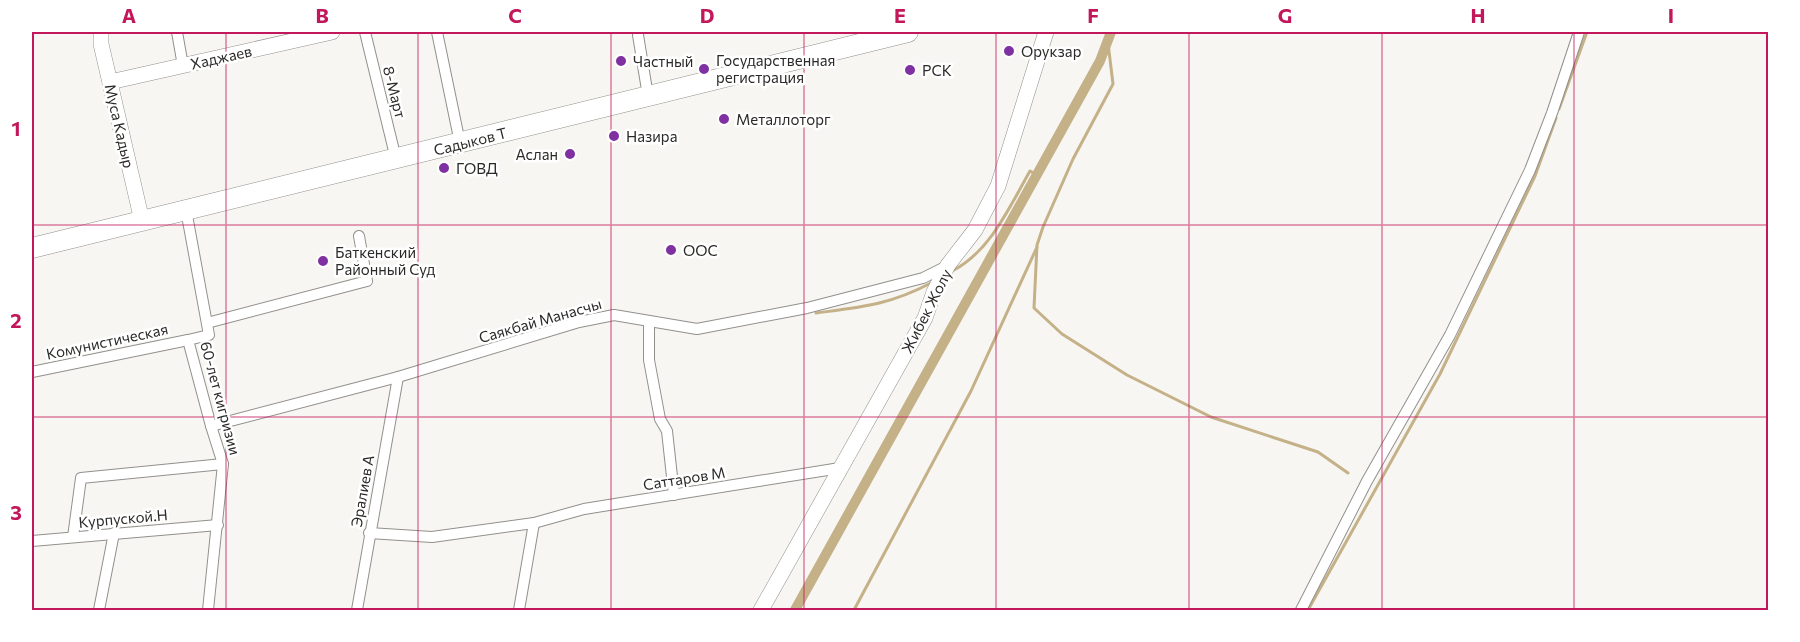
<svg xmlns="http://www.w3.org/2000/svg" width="1800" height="642" viewBox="0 0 1800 642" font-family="Commissioner,sans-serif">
	<rect width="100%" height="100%" fill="#f8f6f2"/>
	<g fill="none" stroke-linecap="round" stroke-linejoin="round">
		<!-- stream -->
		<g stroke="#c4b188" stroke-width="3">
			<path d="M 1108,43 L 1113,84 L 1073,159 L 1043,227 L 1037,245 L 1034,308 L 1062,334 L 1127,375 L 1211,417 L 1318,452 L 1348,473"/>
			<path d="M 1559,109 L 1587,32"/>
			<path d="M 954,270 C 991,250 1010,206 1030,171 L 1037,175"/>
			<path d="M 816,313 C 862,307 889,305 931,283"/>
			<path d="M 854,610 L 971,391 L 1037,247"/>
			<path d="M 1308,610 L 1440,374 L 1535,176 L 1556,118"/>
		</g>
		<!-- canal -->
		<path stroke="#c4b188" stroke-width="10" d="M 795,610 L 1100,61 L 1111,32"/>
		<!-- street casing -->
		<g stroke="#92908c" stroke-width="12">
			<g id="street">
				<path d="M 177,32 L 183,66"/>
				<path d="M 365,32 L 396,159"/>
				<path d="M 437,32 L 460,143"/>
				<path d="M 638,35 L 648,96"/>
				<path d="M 186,210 L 209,335 L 188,340 L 211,426 L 223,464 L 208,610"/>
				<path d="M 649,321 L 649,360 L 660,419 L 667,431 L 674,495"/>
				<path d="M 207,323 L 367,281 L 359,236"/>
				<path d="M 32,372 L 188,340"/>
				<path d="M 211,426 L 398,377 L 579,322 L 614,315 L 697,329 L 807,308 L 923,278 L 947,266"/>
				<path d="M 369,533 L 432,537 L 534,523 L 584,509 L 840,468"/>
				<path d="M 73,537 L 81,478 L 223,464"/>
				<path d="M 32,541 L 218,525"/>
				<path d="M 99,610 L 114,533"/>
				<path d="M 357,610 L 398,377"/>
				<path d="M 519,610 L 534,523"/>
				<path d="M 1301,610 L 1367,481 L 1450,335 L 1530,170 L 1552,113 L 1579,32"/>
			</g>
		</g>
		<!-- secondary casing -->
		<g stroke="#92908c" stroke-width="16">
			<g id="secondary">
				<path d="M 101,32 L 101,44 L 142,221"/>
				<path d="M 110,82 L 332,32"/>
				<path d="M 761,610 L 925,318 L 934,292 L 948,265 L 975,230 L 998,186 L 1046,32"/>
			</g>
		</g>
		<!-- highway casing -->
		<g stroke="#92908c" stroke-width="21">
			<path id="highway" d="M 32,248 L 908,32"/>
		</g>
		<!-- street -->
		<use href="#street" stroke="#fff" stroke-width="10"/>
		<!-- secondary -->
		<use href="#secondary" stroke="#fff" stroke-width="15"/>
		<!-- highway -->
		<use href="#highway" stroke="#fff" stroke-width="20"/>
	</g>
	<!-- grid -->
	<path fill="none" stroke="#c2185b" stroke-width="1.5" stroke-opacity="0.55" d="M 226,32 L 226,610M 418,32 L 418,610M 611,32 L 611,610M 804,32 L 804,610M 996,32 L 996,610M 1189,32 L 1189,610M 1382,32 L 1382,610M 1574,32 L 1574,610M 32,225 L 1768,225M 32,417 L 1768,417"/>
	<!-- markers -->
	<g fill="#7f30a1" stroke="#fff" stroke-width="2">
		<circle cx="1009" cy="51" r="6"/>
		<circle cx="621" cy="61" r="6"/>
		<circle cx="704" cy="69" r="6"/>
		<circle cx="910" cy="70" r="6"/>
		<circle cx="724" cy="119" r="6"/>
		<circle cx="614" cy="136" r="6"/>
		<circle cx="570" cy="154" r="6"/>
		<circle cx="444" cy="168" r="6"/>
		<circle cx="671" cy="250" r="6"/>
		<circle cx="323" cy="261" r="6"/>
	</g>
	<g text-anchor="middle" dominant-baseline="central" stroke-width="5" stroke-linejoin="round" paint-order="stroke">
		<!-- poi labels -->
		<g font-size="15" fill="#2b2a29" stroke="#fff" text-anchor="start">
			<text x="1021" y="51">Орукзар</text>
			<text x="716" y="60">Государственная<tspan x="716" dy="17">регистрация</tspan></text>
			<text x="633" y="61">Частный</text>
			<text x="922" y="70">РСК</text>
			<text x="736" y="119">Металлоторг</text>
			<text x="626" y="136">Назира</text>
			<text x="558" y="154" text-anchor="end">Аслан</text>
			<text x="456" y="168">ГОВД</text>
			<text x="683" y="250">ООС</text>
			<text x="335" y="252">Баткенский<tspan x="335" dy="17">Районный Суд</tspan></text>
		</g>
		<!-- street labels -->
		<g font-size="15" fill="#2b2a29" stroke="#fff">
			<text transform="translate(221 57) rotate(-13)">Хаджаев</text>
			<text transform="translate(395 92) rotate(76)">8-Март</text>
			<text transform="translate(120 126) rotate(77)">Муса Кадыр</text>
			<text transform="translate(470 141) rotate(-14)">Садыков Т</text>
			<text transform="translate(926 311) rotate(-63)">Жибек Жолу</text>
			<text transform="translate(540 320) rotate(-16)">Саякбай Манасчы</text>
			<text transform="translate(107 341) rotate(-12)">Комунистическая</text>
			<text transform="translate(221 398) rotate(75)">60-лет кигризии</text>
			<text transform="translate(684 478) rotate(-9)">Саттаров М</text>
			<text transform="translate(362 491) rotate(-80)">Эралиев А</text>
			<text transform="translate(123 518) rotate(-5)">Курпуской.Н</text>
		</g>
	</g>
	<!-- border -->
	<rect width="1800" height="642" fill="none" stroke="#ffffff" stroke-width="66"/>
	<rect x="33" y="33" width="1734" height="576" fill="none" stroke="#c2185b" stroke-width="2"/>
	<g font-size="20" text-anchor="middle" font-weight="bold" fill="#c2185b">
		<text x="129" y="23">A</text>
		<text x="322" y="23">B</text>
		<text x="515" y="23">C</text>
		<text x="707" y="23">D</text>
		<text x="900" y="23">E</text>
		<text x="1093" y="23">F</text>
		<text x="1285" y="23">G</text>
		<text x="1478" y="23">H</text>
		<text x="1671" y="23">I</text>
		<text x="16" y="136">1</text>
		<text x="16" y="328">2</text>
		<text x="16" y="520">3</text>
	</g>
</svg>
